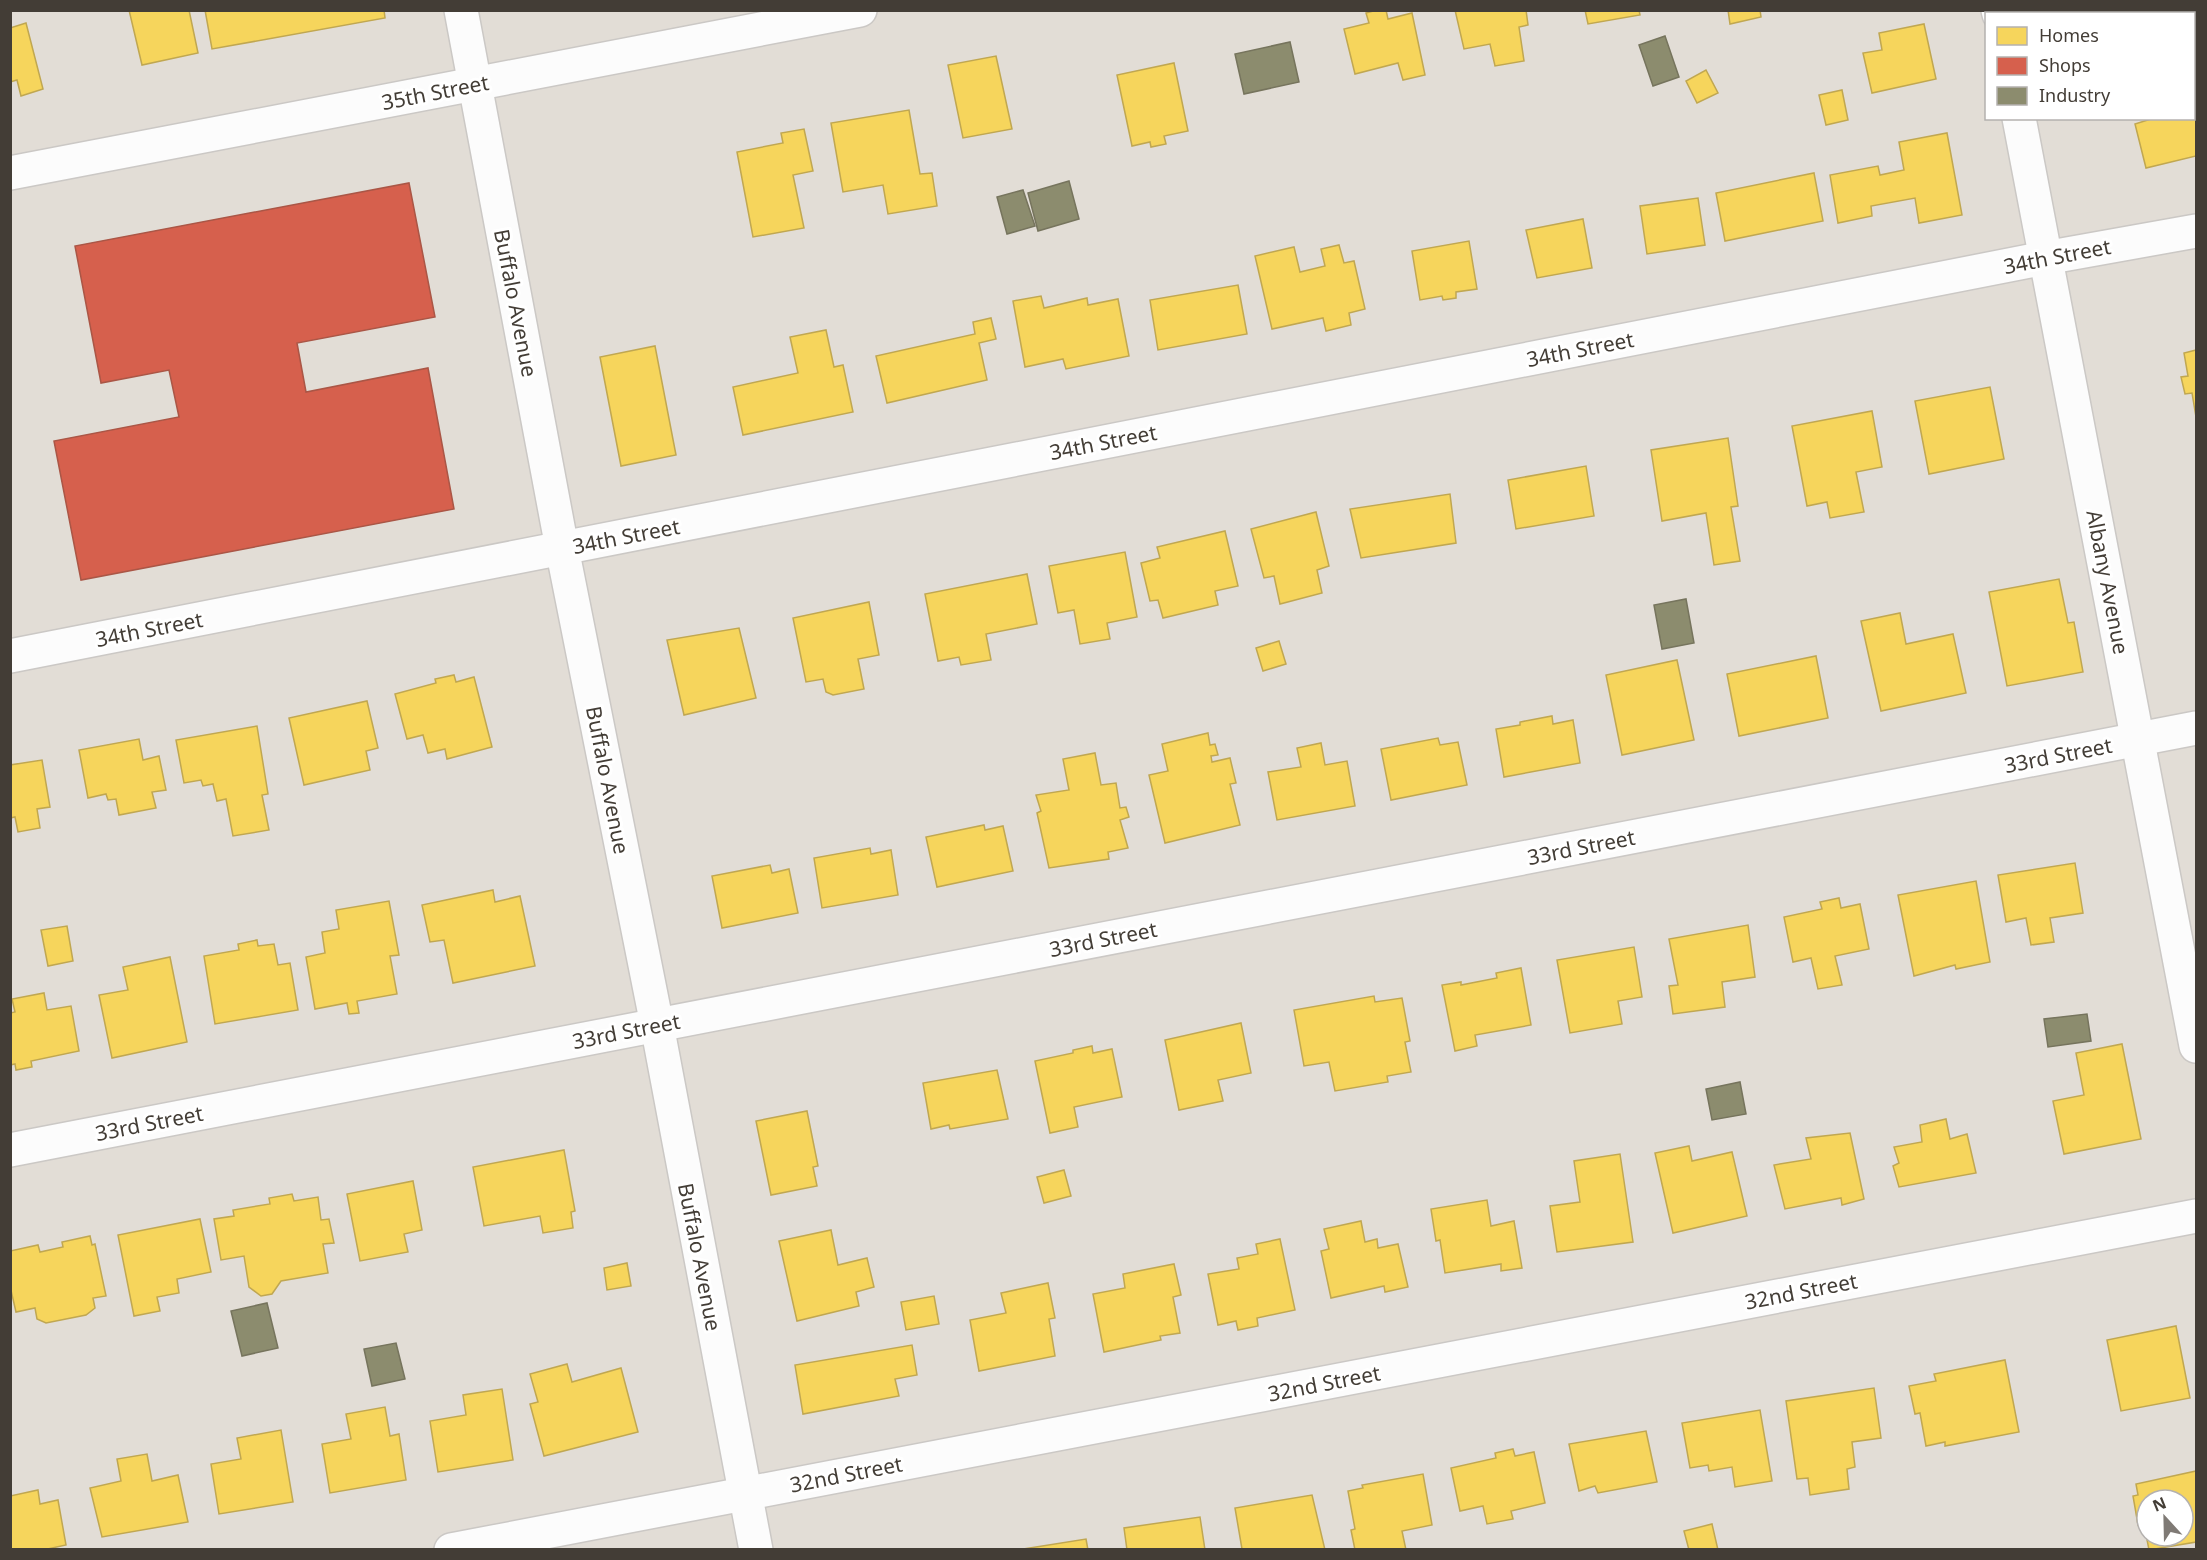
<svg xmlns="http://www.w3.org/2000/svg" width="2207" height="1560" viewBox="0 0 2207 1560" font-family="'Noto Sans',sans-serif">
	<rect width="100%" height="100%" fill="#eeece9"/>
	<!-- residential -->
	<path fill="#e2ddd6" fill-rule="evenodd" d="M 11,11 L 2196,11 L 2196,1549 L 11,1549 ZM 1986,14 L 2194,14 L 2194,118 L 1986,118 ZM 2147,1500 L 2183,1500 L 2183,1536 L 2147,1536 Z"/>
	<!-- homes -->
	<g fill="#f6d55c" stroke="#c0a751" stroke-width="1.5" fill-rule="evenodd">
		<path d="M 129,10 L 189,10 L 198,53 L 142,65 Z"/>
		<path d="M 205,10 L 384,10 L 385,18 L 212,49 Z"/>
		<path d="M 1377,10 L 1386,10 L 1388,19 L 1412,13 L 1425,75 L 1403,80 L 1398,63 L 1355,74 L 1344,29 L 1369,23 L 1366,13 Z"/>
		<path d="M 1455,10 L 1526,10 L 1528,25 L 1519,27 L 1524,61 L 1495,66 L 1490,44 L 1464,49 Z"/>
		<path d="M 1585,10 L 1639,10 L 1640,15 L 1588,24 Z"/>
		<path d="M 1728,10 L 1760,10 L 1761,17 L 1730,24 Z"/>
		<path d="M 2116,10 L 2196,10 L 2196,26 L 2194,27 L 2194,14 L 2117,14 Z"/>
		<path d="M 26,23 L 43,89 L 21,96 L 17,80 L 10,82 L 10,28 Z"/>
		<path d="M 1924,24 L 1936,79 L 1872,93 L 1863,53 L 1882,50 L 1879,33 Z"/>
		<path d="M 996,56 L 1012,129 L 963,138 L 948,65 Z"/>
		<path d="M 1174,63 L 1188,131 L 1164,136 L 1166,144 L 1151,147 L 1150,142 L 1132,146 L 1117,75 Z"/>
		<path d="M 2196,64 L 2196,156 L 2146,168 L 2135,124 L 2154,118 L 2194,118 L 2194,65 Z"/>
		<path d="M 1706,70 L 1718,93 L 1697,103 L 1686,81 Z"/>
		<path d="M 1842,90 L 1848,120 L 1826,125 L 1819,95 Z"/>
		<path d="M 909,110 L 920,174 L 932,173 L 937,206 L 888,214 L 883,185 L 843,192 L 831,123 Z"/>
		<path d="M 804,129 L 813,171 L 793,175 L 804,228 L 753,237 L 737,152 L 783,143 L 781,133 Z"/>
		<path d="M 1947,133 L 1962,215 L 1919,223 L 1915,198 L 1871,206 L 1872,216 L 1838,223 L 1830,175 L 1878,166 L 1880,175 L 1904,170 L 1899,142 Z"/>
		<path d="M 1814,173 L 1823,221 L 1725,241 L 1716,193 Z"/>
		<path d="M 1698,198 L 1705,245 L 1647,254 L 1640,206 Z"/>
		<path d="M 1583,219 L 1592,268 L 1537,278 L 1526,230 Z"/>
		<path d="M 1469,241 L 1477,289 L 1456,292 L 1456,298 L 1443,300 L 1442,296 L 1420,300 L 1412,251 Z"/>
		<path d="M 1339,245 L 1344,263 L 1354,261 L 1365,309 L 1349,313 L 1351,325 L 1326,331 L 1323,318 L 1272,329 L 1255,256 L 1294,247 L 1300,272 L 1325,266 L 1321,249 Z"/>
		<path d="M 1238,285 L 1247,334 L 1158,350 L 1150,300 Z"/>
		<path d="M 1041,296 L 1044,308 L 1087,298 L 1088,305 L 1118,299 L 1129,356 L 1066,369 L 1063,359 L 1025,367 L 1013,301 Z"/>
		<path d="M 991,318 L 996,339 L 979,343 L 987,380 L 887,403 L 876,356 L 975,334 L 973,322 Z"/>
		<path d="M 826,330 L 834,367 L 843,365 L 853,412 L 743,435 L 733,387 L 798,373 L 790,337 Z"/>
		<path d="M 655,346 L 676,455 L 621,466 L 600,357 Z"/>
		<path d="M 2196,350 L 2196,417 L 2192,393 L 2185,394 L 2181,377 L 2188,376 L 2184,353 Z"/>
		<path d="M 1990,387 L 2004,459 L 1929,474 L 1915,401 Z"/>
		<path d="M 1872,411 L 1882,467 L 1856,472 L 1864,512 L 1830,518 L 1827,502 L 1807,506 L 1792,426 Z"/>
		<path d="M 1728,438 L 1738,506 L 1731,507 L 1740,561 L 1714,565 L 1706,513 L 1662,521 L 1651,450 Z"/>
		<path d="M 1586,466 L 1594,516 L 1516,529 L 1508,480 Z"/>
		<path d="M 1450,494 L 1456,543 L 1361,558 L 1350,509 Z"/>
		<path d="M 1316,512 L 1329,566 L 1317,570 L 1322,593 L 1280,604 L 1274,576 L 1264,578 L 1251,529 Z"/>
		<path d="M 1225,531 L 1238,586 L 1215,591 L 1218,605 L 1163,618 L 1158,600 L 1150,601 L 1141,563 L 1160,558 L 1157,547 Z"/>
		<path d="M 1125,552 L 1137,617 L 1107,623 L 1110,639 L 1080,644 L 1074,610 L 1058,613 L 1049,566 Z"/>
		<path d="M 1027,574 L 1037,624 L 986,634 L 991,660 L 961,665 L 959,657 L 938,661 L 925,594 Z"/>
		<path d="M 2059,579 L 2068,623 L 2074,622 L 2083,672 L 2007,686 L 1989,592 Z"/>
		<path d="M 869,602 L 879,655 L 858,659 L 864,689 L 833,695 L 826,692 L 823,679 L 806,682 L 793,618 Z"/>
		<path d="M 1900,613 L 1906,644 L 1953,634 L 1966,693 L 1881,711 L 1861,621 Z"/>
		<path d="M 739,628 L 756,698 L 684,715 L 667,640 Z"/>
		<path d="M 1279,641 L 1286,664 L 1263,671 L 1256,648 Z"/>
		<path d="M 1816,656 L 1828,718 L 1739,736 L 1727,674 Z"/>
		<path d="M 1677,660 L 1694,740 L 1622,755 L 1606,675 Z"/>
		<path d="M 454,675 L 456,682 L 474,677 L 492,747 L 447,759 L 445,749 L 428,753 L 423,735 L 407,739 L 395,694 L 436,683 L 435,679 Z"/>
		<path d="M 367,701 L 378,748 L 366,751 L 370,770 L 304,785 L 289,718 Z"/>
		<path d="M 1552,716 L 1553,724 L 1573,720 L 1580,763 L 1504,777 L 1496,729 L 1520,725 L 1520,722 Z"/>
		<path d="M 257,726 L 268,794 L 262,795 L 269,830 L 233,836 L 226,799 L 217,801 L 213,784 L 203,786 L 201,780 L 184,783 L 176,740 Z"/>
		<path d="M 1208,733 L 1210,745 L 1215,744 L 1218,755 L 1211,756 L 1212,762 L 1230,758 L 1236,783 L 1230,784 L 1240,825 L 1165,843 L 1149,775 L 1168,771 L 1162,744 Z"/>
		<path d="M 1438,738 L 1440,745 L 1458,742 L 1467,785 L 1391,800 L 1381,749 Z"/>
		<path d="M 139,739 L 143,760 L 159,756 L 166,790 L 152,792 L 156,808 L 119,815 L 116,799 L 108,800 L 106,794 L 88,798 L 79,750 Z"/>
		<path d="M 1321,743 L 1325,765 L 1347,761 L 1355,806 L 1277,820 L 1268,772 L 1301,767 L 1297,748 Z"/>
		<path d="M 1095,753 L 1101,785 L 1116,783 L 1120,808 L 1126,807 L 1129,817 L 1120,820 L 1128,848 L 1108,852 L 1109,859 L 1049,868 L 1037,813 L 1041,811 L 1036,795 L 1069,790 L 1063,759 Z"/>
		<path d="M 42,760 L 50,807 L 37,809 L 40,828 L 18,832 L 15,817 L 10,818 L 10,765 Z"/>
		<path d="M 984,825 L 985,830 L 1003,826 L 1013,871 L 937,887 L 926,837 Z"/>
		<path d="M 870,848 L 871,854 L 891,850 L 898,895 L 822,908 L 814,858 Z"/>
		<path d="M 2075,863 L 2083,913 L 2050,918 L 2054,942 L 2031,945 L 2026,918 L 2006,922 L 1998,875 Z"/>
		<path d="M 770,865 L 772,873 L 789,869 L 798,913 L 722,928 L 712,876 Z"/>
		<path d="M 1976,881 L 1990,962 L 1956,969 L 1955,965 L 1914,976 L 1898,895 Z"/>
		<path d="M 493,890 L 495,902 L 520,896 L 535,966 L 453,983 L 444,940 L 430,942 L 422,905 Z"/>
		<path d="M 1839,898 L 1841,908 L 1860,904 L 1869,949 L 1835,956 L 1842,985 L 1818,989 L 1811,958 L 1793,962 L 1784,917 L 1822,909 L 1820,902 Z"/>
		<path d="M 389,901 L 399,955 L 390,956 L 397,994 L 357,1001 L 359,1013 L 349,1014 L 347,1003 L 315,1009 L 306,957 L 325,953 L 322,932 L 339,929 L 336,910 Z"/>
		<path d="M 1748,925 L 1755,977 L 1722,982 L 1725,1007 L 1673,1014 L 1669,986 L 1678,985 L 1669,939 Z"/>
		<path d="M 67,926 L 73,961 L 48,966 L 41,930 Z"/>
		<path d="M 257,940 L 258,946 L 274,944 L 278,965 L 290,963 L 298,1010 L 215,1024 L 204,956 L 239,950 L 238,944 Z"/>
		<path d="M 1634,947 L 1642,997 L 1618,1001 L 1622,1024 L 1570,1033 L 1557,960 Z"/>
		<path d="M 170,957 L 187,1042 L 112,1058 L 99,995 L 128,990 L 123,967 Z"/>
		<path d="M 1521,968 L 1531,1025 L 1475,1035 L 1477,1046 L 1455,1051 L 1442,985 L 1461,982 L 1461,985 L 1497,978 L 1496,973 Z"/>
		<path d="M 44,993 L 47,1010 L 71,1006 L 79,1051 L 31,1061 L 32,1067 L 16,1070 L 15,1064 L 10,1065 L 10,1013 L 15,1012 L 12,999 Z"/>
		<path d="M 1374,996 L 1375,1002 L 1402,998 L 1410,1041 L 1405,1042 L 1411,1072 L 1387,1076 L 1388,1082 L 1335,1091 L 1329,1062 L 1304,1066 L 1294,1010 Z"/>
		<path d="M 1241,1023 L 1251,1073 L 1218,1080 L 1223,1101 L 1179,1110 L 1165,1040 Z"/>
		<path d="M 2122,1044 L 2141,1139 L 2064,1154 L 2053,1101 L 2084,1095 L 2076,1053 Z"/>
		<path d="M 1092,1046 L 1093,1053 L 1112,1049 L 1122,1097 L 1074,1107 L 1078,1127 L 1050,1133 L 1035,1061 L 1073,1053 L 1073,1050 Z"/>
		<path d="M 997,1070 L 1008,1119 L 950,1129 L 949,1125 L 931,1129 L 923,1083 Z"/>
		<path d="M 807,1111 L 818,1166 L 813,1167 L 817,1186 L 771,1195 L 756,1121 Z"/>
		<path d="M 1946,1119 L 1950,1139 L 1967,1134 L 1976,1173 L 1899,1187 L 1893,1166 L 1899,1163 L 1894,1147 L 1922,1142 L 1920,1125 Z"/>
		<path d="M 1850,1133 L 1864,1199 L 1842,1205 L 1841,1198 L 1785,1209 L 1774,1165 L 1811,1159 L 1806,1138 Z"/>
		<path d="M 1689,1146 L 1692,1161 L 1732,1152 L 1747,1216 L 1673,1233 L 1655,1153 Z"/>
		<path d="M 564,1150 L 575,1211 L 571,1212 L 573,1228 L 543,1233 L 540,1216 L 484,1226 L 473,1167 Z"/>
		<path d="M 1620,1154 L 1633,1242 L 1557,1252 L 1550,1206 L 1580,1202 L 1574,1161 Z"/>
		<path d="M 1064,1170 L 1071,1196 L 1044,1203 L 1037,1177 Z"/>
		<path d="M 413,1181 L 422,1230 L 404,1234 L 408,1252 L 360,1261 L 347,1194 Z"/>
		<path d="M 292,1194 L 294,1201 L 318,1197 L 321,1220 L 329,1219 L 334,1243 L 323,1244 L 328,1273 L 281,1281 L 272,1294 L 261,1296 L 249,1287 L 244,1256 L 221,1260 L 214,1219 L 234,1216 L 233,1210 L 270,1204 L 269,1198 Z"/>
		<path d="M 1487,1200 L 1491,1226 L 1514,1221 L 1522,1268 L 1501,1271 L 1501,1264 L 1445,1273 L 1440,1240 L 1436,1241 L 1431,1209 Z"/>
		<path d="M 200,1219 L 211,1272 L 177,1279 L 179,1293 L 157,1297 L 160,1311 L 134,1316 L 118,1235 Z"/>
		<path d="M 1361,1221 L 1365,1242 L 1377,1239 L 1378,1248 L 1398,1244 L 1408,1287 L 1385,1292 L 1384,1286 L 1331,1298 L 1321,1251 L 1329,1249 L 1324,1229 Z"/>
		<path d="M 831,1230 L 838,1265 L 867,1258 L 874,1287 L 856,1292 L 859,1306 L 797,1321 L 779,1241 Z"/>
		<path d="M 90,1236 L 92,1245 L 95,1244 L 106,1296 L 93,1298 L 95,1308 L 86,1315 L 46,1323 L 37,1319 L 35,1308 L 16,1312 L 10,1286 L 10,1251 L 38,1245 L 40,1252 L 63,1247 L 62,1242 Z"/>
		<path d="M 1280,1239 L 1295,1310 L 1257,1318 L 1258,1326 L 1238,1330 L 1236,1321 L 1218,1325 L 1208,1274 L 1239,1269 L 1237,1258 L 1258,1254 L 1256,1244 Z"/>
		<path d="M 627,1263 L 631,1286 L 607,1290 L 604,1268 Z"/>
		<path d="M 1174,1264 L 1181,1295 L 1173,1297 L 1180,1333 L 1160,1336 L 1161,1340 L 1104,1352 L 1093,1294 L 1125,1288 L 1123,1274 Z"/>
		<path d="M 1048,1283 L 1055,1318 L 1049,1319 L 1055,1356 L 979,1371 L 970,1320 L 1006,1313 L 1001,1293 Z"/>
		<path d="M 934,1296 L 939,1324 L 906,1330 L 901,1302 Z"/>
		<path d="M 2176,1326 L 2190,1398 L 2121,1411 L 2107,1340 Z"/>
		<path d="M 912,1345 L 917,1375 L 895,1379 L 899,1396 L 803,1414 L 795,1365 Z"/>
		<path d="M 2005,1360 L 2019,1432 L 1945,1446 L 1945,1442 L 1926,1446 L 1920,1413 L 1915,1414 L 1909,1386 L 1936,1381 L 1934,1374 Z"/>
		<path d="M 567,1364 L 572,1382 L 621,1368 L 638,1432 L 544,1456 L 530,1404 L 538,1402 L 530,1374 Z"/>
		<path d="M 1874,1388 L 1881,1438 L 1852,1442 L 1855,1467 L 1847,1469 L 1849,1489 L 1810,1495 L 1808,1478 L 1797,1479 L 1786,1401 Z"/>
		<path d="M 502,1389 L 513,1460 L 438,1472 L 430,1421 L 466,1415 L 463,1395 Z"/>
		<path d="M 385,1407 L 390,1436 L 399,1434 L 406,1480 L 330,1493 L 322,1444 L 351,1439 L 346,1414 Z"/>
		<path d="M 1760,1410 L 1772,1481 L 1735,1487 L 1732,1467 L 1709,1471 L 1708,1465 L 1690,1468 L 1682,1423 Z"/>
		<path d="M 281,1430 L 293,1502 L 219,1514 L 211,1464 L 241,1459 L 237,1438 Z"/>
		<path d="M 1646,1431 L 1657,1482 L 1598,1493 L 1595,1486 L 1579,1491 L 1569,1444 Z"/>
		<path d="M 1513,1449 L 1515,1456 L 1534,1452 L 1545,1503 L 1511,1511 L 1513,1519 L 1487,1524 L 1483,1506 L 1460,1511 L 1451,1468 L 1496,1458 L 1495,1453 Z"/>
		<path d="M 147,1454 L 152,1481 L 178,1475 L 188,1522 L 102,1537 L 90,1488 L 121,1481 L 117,1459 Z"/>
		<path d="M 2196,1471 L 2196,1542 L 2149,1550 L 2144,1524 L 2138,1525 L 2133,1496 L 2138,1495 L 2136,1484 ZM 2147,1500 L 2183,1500 L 2183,1536 L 2147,1536 Z"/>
		<path d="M 1423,1474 L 1432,1525 L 1402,1531 L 1406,1550 L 1355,1550 L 1351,1530 L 1355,1529 L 1348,1491 L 1363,1488 L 1362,1485 Z"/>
		<path d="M 38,1490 L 40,1504 L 58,1500 L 66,1545 L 43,1550 L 10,1550 L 10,1496 Z"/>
		<path d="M 1312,1495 L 1325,1550 L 1238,1550 L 1242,1549 L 1235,1508 Z"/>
		<path d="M 1200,1517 L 1205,1550 L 1127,1550 L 1124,1528 Z"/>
		<path d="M 1712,1524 L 1718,1550 L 1689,1550 L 1684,1531 Z"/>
		<path d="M 1086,1539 L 1088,1550 L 1017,1550 Z"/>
	</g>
	<!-- shops -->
	<path fill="#d6604d" stroke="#aa5646" stroke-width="1.5" d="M 409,183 L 435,317 L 297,343 L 306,392 L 428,368 L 454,509 L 81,580 L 54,441 L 179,417 L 169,370 L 101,383 L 75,246 Z"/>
	<!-- industry -->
	<g fill="#8c8c6e" stroke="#76745d" stroke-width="1.5">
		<path d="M 1665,36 L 1679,77 L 1653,86 L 1639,45 Z"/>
		<path d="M 1290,42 L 1299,82 L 1244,94 L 1235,54 Z"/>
		<path d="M 1069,181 L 1079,219 L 1038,231 L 1028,193 Z"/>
		<path d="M 1023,190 L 1035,226 L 1007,234 L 997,197 Z"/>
		<path d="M 1686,599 L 1694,643 L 1662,649 L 1654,605 Z"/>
		<path d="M 2087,1014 L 2091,1041 L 2048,1047 L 2044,1019 Z"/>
		<path d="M 1740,1082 L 1746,1114 L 1712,1120 L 1706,1089 Z"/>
		<path d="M 267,1303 L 278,1348 L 242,1356 L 231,1311 Z"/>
		<path d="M 396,1343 L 405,1379 L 372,1386 L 364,1349 Z"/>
	</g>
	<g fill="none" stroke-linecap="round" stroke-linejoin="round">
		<!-- street casing -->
		<g stroke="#cbc8c5" stroke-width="36">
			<g id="street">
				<path d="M 461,10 L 562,548 L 657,1025 L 756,1550"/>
				<path d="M 1998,10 L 1999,14"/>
				<path d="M 2019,118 L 2196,1046"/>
				<path d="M 10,173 L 860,10"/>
				<path d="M 10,656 L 2045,258 L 2196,231"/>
				<path d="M 10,1150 L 2196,728"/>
				<path d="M 451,1550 L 2196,1216"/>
			</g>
		</g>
		<!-- street -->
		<use href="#street" stroke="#fcfcfc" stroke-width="33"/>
	</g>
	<g text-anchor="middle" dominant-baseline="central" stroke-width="6" stroke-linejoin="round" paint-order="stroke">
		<!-- street labels -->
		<g font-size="21" fill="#433d36" stroke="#fff">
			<text transform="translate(435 92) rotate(-11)">35th Street</text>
			<text transform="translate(2057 256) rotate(-11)">34th Street</text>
			<text transform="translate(516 303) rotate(79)">Buffalo Avenue</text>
			<text transform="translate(1580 349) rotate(-11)">34th Street</text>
			<text transform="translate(1103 442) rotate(-11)">34th Street</text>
			<text transform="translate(626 536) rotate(-11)">34th Street</text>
			<text transform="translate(2108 582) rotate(79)">Albany Avenue</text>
			<text transform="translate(149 629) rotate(-11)">34th Street</text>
			<text transform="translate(2058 755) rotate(-11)">33rd Street</text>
			<text transform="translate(608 780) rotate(79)">Buffalo Avenue</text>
			<text transform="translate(1581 847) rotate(-11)">33rd Street</text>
			<text transform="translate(1103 939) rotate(-11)">33rd Street</text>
			<text transform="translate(626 1031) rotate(-11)">33rd Street</text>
			<text transform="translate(149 1123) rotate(-11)">33rd Street</text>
			<text transform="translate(700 1257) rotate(79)">Buffalo Avenue</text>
			<text transform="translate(1801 1291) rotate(-11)">32nd Street</text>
			<text transform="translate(1324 1383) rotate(-11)">32nd Street</text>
			<text transform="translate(846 1474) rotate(-11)">32nd Street</text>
		</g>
	</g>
	<!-- border -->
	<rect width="2207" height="1560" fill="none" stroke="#433d36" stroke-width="24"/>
	<!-- legend -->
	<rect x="1985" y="12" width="210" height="108" fill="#ffffff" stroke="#b4b1af" stroke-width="1.5"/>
	<rect x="1997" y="27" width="30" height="18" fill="#f6d55c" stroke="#b4b1af" stroke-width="1.5"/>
	<text x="2039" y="42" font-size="18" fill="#433d36">Homes</text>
	<rect x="1997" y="57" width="30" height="18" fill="#d6604d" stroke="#b4b1af" stroke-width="1.5"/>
	<text x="2039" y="72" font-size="18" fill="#433d36">Shops</text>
	<rect x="1997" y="87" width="30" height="18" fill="#8c8c6e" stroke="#b4b1af" stroke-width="1.5"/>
	<text x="2039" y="102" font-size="18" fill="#433d36">Industry</text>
	<!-- north arrow -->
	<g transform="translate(2165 1518) rotate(338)"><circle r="28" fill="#ffffff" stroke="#b4b1af" stroke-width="1.5"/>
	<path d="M0-4.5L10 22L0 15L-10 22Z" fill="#7f7a75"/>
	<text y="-9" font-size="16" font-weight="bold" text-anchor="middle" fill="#433d36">N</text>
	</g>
</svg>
